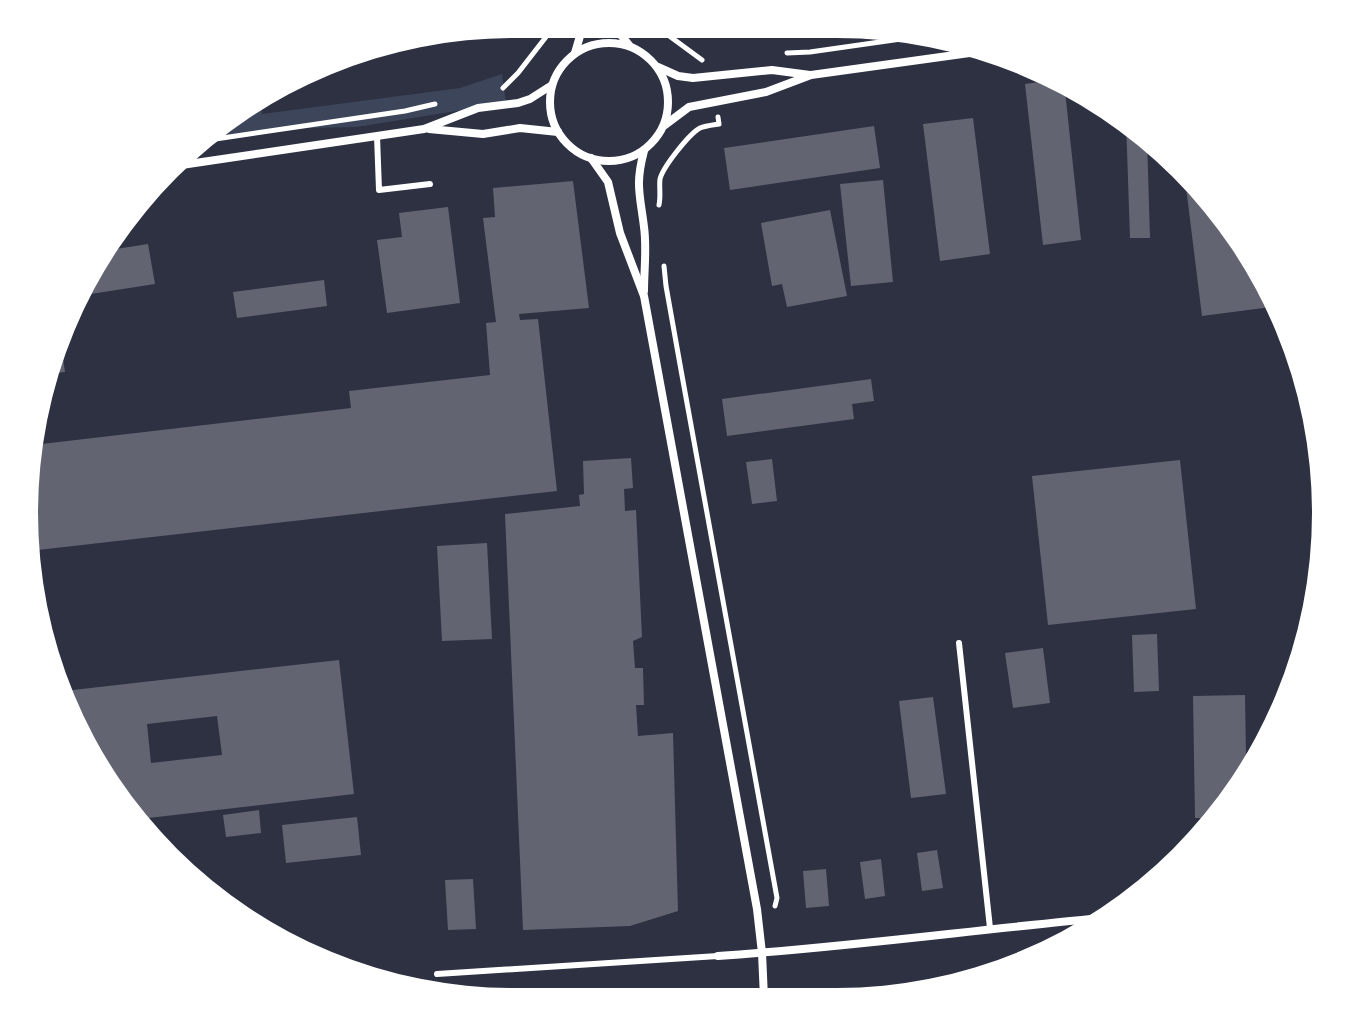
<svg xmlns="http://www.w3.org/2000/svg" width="1350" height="1026" viewBox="0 0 1350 1026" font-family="Commissioner,sans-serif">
	<rect width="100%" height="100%" fill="#2d3142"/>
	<!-- green -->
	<path fill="#3c4559" d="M 502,74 L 506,103 L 357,127 L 268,129 L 199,143 L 261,95 L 262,114 L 460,88 Z"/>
	<!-- building -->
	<g fill="#626471" fill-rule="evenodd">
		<path d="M 1046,81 L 1065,91 L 1081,240 L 1043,245 L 1025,84 Z"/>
		<path d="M 973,118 L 990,254 L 940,261 L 923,124 Z"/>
		<path d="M 1126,121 L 1134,125 L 1147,139 L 1150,238 L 1130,238 Z"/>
		<path d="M 874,126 L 880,168 L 730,190 L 724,148 Z"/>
		<path d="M 1185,179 L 1244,242 L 1271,307 L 1202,316 Z"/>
		<path d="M 883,180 L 893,282 L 851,286 L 840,184 Z"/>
		<path d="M 573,181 L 589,308 L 519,314 L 520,320 L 538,319 L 557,491 L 29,551 L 24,513 L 33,445 L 351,408 L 349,391 L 490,375 L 486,323 L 496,322 L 483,218 L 495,217 L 493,188 Z"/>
		<path d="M 448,207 L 460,303 L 387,313 L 377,240 L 402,237 L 399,213 Z"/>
		<path d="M 830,210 L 847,296 L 787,307 L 782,284 L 772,286 L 761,223 Z"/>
		<path d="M 148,244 L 155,284 L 78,296 L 89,269 L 103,251 Z"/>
		<path d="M 324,280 L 327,306 L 237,318 L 233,292 Z"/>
		<path d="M 60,339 L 65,372 L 46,374 L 54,353 Z"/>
		<path d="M 871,379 L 874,401 L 852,404 L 854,419 L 727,436 L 722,399 Z"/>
		<path d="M 631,458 L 633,488 L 624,489 L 625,511 L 636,510 L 642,637 L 633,641 L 635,668 L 643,668 L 644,705 L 636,705 L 638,736 L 673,733 L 678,911 L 630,926 L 523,930 L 505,514 L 580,506 L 579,495 L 584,494 L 583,461 Z"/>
		<path d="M 772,459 L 777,501 L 752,504 L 746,462 Z"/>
		<path d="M 1180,460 L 1196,609 L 1048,625 L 1032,476 Z"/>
		<path d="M 487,543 L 492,639 L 442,641 L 437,546 Z"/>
		<path d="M 39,570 L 45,648 L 41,640 L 32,571 Z"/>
		<path d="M 1317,591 L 1317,609 L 1312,619 L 1310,592 Z"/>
		<path d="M 1157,634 L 1159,691 L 1134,692 L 1132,635 Z"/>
		<path d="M 1043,648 L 1050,703 L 1013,708 L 1005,653 Z"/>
		<path d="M 339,660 L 354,794 L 140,819 L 106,784 L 64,691 ZM 217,716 L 222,755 L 151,763 L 147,724 Z"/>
		<path d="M 1245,695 L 1246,756 L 1256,756 L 1243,785 L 1210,818 L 1195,818 L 1193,696 Z"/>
		<path d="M 933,697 L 946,794 L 911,798 L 899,701 Z"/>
		<path d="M 259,810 L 261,833 L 226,837 L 223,815 Z"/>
		<path d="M 357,817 L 361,855 L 286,863 L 282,825 Z"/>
		<path d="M 937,850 L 943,888 L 922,891 L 917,853 Z"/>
		<path d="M 881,859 L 885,896 L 865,899 L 860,862 Z"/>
		<path d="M 826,869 L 829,906 L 806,908 L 803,871 Z"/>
		<path d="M 473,879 L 476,929 L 448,930 L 445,880 Z"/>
	</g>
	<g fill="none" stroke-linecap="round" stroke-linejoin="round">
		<!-- path -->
		<g stroke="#fff" stroke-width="5">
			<path d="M 653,24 L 702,60"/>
			<path d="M 787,53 L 810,52 L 929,35"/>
			<path d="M 503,88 L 518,73 L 556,24"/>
			<path d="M 202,141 L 405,111 L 435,104"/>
			<path d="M 659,205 C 661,196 659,188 660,179 C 663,167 689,134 700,128 C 705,126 713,125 719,124 L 718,117"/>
			<path d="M 664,266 L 666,286 L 681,370 L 777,898 L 775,906"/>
		</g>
		<!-- service -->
		<g stroke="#fff" stroke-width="6">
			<path d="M 377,136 L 379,190 L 430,184"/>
			<path d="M 959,643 L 990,928"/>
			<path d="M 437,974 L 718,956"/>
		</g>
		<!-- minor -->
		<g stroke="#fff" stroke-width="8">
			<path d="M 612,24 L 629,45"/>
			<circle cx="609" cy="102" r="59"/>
			<path d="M 575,53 L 580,36 L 581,24"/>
			<path d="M 658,67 L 678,76 L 693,78 L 772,70 L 810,75"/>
			<path d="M 665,125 L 689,107 L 766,92 L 811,75 L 984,51"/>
			<path d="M 429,129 L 483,134 L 520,128 L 558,132"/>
			<path d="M 644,151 C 635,185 640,194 644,227 C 647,248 644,270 644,291"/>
			<path d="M 591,158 L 608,182 L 620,233 L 644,296 L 757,909 L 762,953 L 764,998"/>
			<path d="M 168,167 L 424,129 L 478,108 L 518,103 L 530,99 L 552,85"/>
			<path d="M 718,956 C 850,947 980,929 1112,917"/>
		</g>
	</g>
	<!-- crop -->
	<path d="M0 0H1350V1026H0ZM513 38H837A475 475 0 0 1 1312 513V513A475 475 0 0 1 837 988H513A475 475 0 0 1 38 513V513A475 475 0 0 1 513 38Z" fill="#fff" fill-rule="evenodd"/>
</svg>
